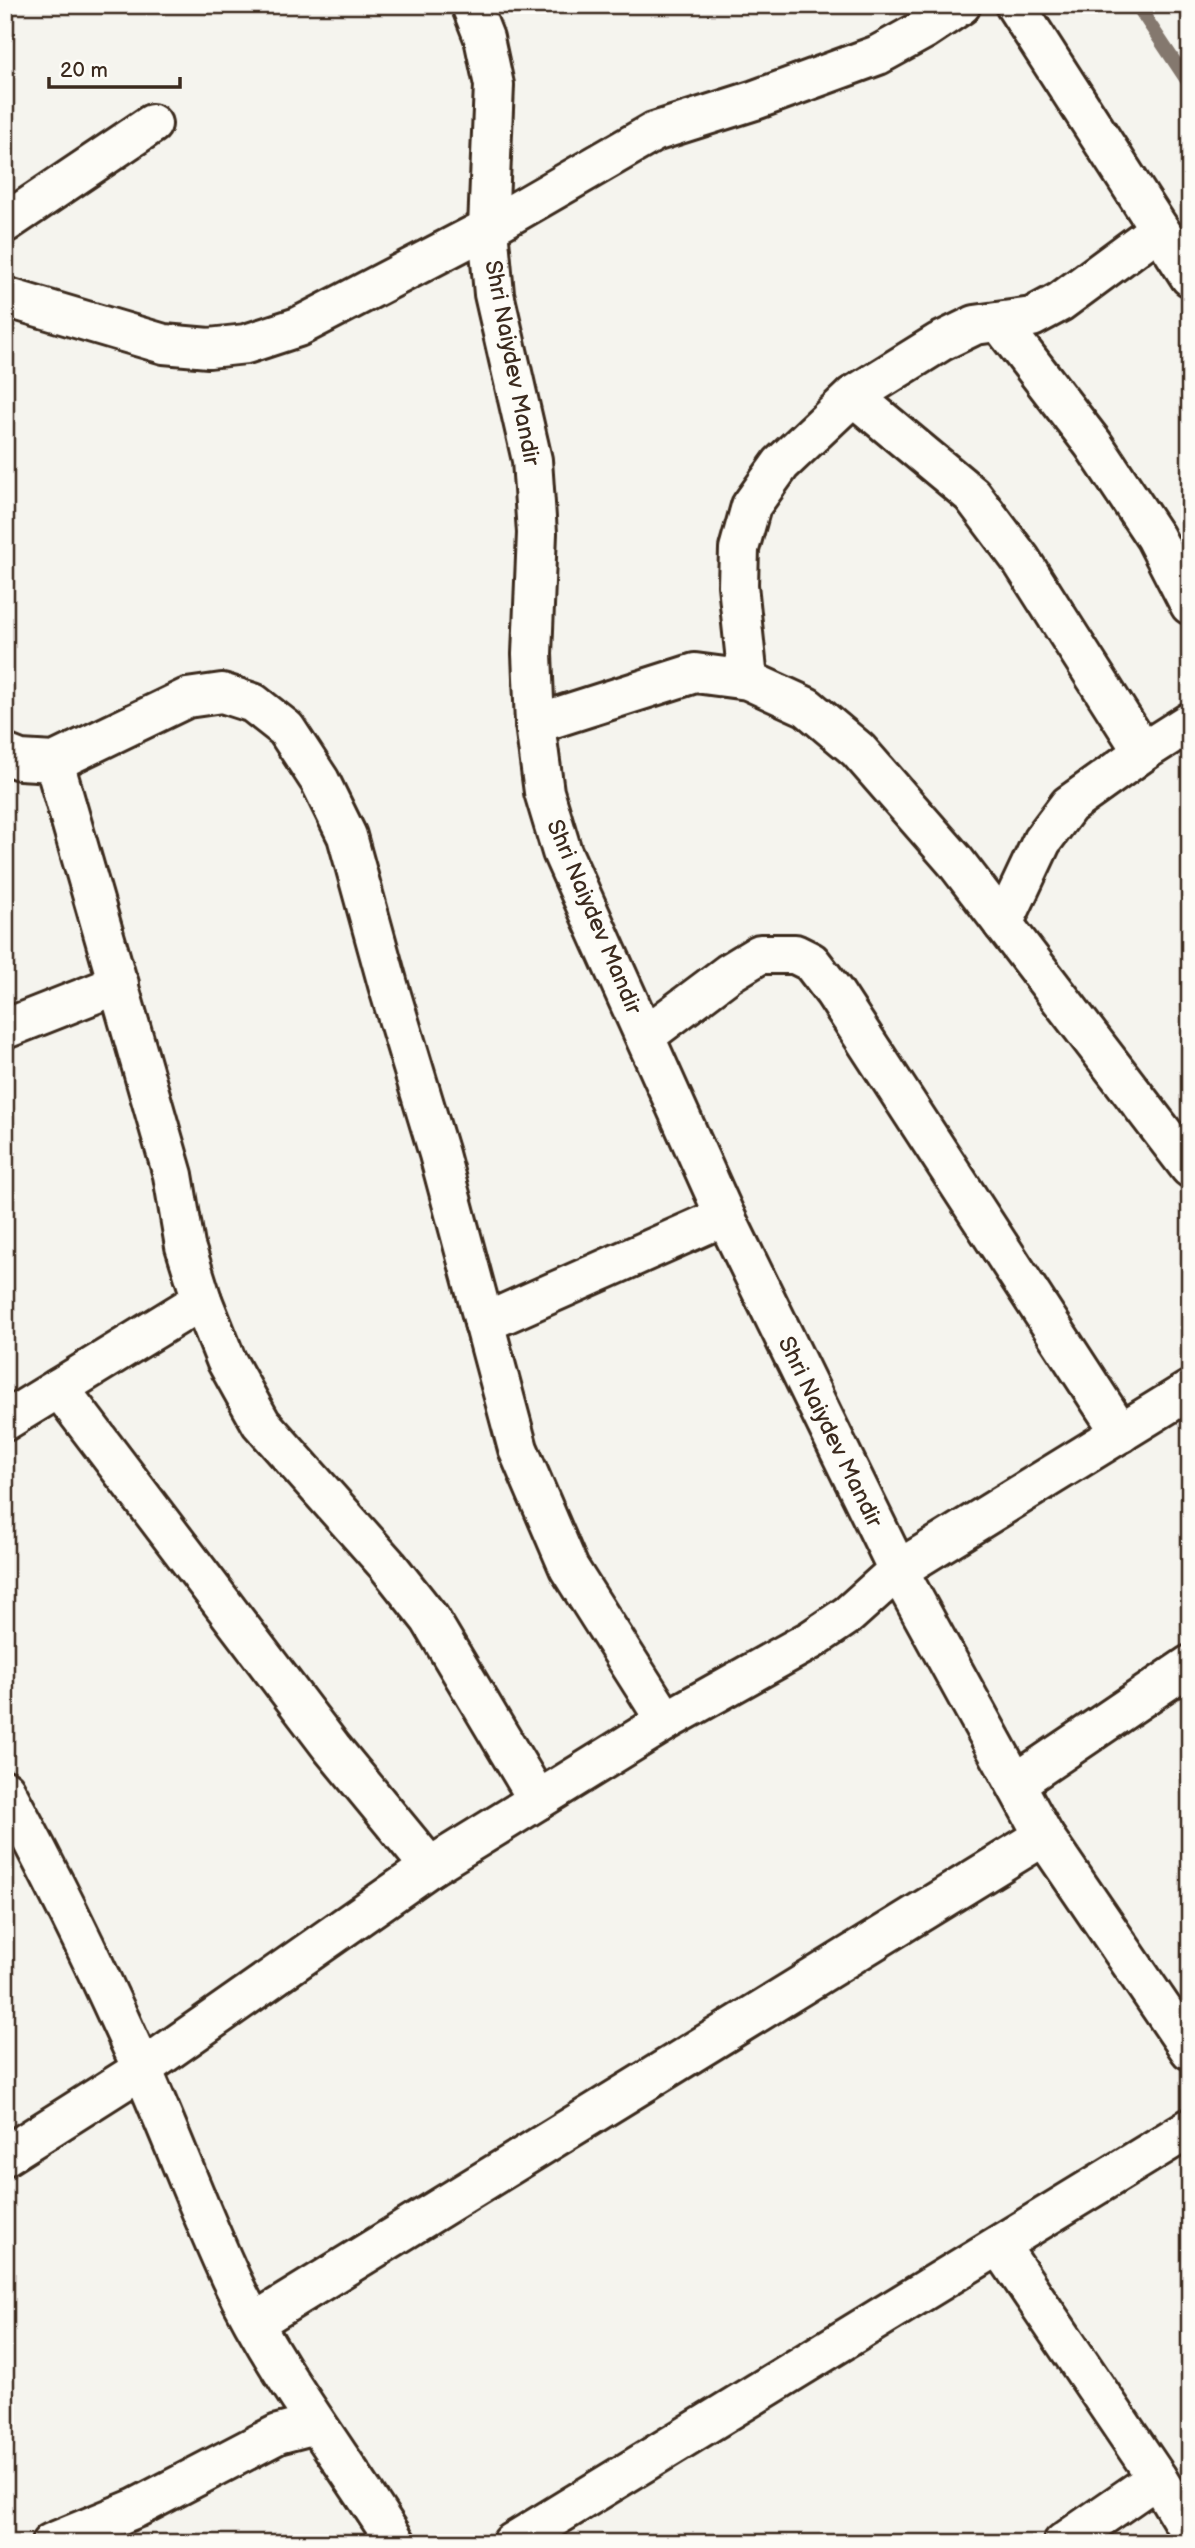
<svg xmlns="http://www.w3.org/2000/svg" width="1195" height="2548" viewBox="0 0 1195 2548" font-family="'Balsamiq Sans',sans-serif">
	<rect width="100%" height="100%" fill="#f5f4ee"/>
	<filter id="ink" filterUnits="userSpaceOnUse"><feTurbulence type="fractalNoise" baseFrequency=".0143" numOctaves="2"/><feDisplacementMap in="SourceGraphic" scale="14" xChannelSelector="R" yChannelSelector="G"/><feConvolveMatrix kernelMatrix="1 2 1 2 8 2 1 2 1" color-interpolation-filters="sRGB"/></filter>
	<g filter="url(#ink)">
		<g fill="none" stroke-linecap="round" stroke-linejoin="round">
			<!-- stream -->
			<path stroke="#84786e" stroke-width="14" d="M 1137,5 L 1190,85"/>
			<!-- minor casing -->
			<g stroke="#3b2a1e" stroke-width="44">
				<g id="minor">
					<path d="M 471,5 L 484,38 L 494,85 L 488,228 L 494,294 L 532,460 L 537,533 L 532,654 L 535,724 L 544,792 L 562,852 L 725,1216 L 898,1570 L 1044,1836 L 1190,2050"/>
					<path d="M 5,223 L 152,124"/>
					<path d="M 5,297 L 164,344 L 209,348 L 246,344 L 298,327 L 488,228 L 654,132 L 755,100 L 878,55 L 925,29 L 961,5"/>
					<path d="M 1000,323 L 1093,444 L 1155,537 L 1190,605"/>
					<path d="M 853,396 L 972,495 L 1021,560 L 1143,752"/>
					<path d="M 748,680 L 738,585 L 739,549 L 751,506 L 781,464 L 853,396 L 940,342 L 975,325 L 1032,317 L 1060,302 L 1159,229"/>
					<path d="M 535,724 L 695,673 L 748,680 L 807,707 L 858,750 L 955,861 L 1190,1168"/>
					<path d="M 5,754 L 20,760 L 54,762 L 187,698 L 222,693 L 253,703 L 286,729 L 320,781 L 347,836 L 388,985 L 439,1154 L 518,1449 L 569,1568 L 666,1721"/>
					<path d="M 54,762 L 173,1175 L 185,1246 L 202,1300 L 226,1360 L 261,1423 L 388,1566 L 430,1619 L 538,1800"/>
					<path d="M 1003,924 L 1042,841 L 1069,805 L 1143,752 L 1190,722"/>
					<path d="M 5,1029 L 119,984"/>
					<path d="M 645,1036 L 729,973 L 760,954 L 795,954 L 811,962 L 834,992 L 1121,1433"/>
					<path d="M 484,1323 L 725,1216"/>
					<path d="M 59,1388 L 332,1748 L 430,1867"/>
					<path d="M 5,1421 L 202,1300"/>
					<path d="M 1016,1783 L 1190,1665"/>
					<path d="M 5,1790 C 55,1881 100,1975 142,2069 C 173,2139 199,2210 231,2279 C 276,2373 341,2455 396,2543"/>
					<path d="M 5,2156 L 142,2069 L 430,1867 L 666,1721 L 811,1640 L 848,1615 L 898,1570 L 1190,1390"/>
					<path d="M 1000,2246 L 1157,2478 L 1190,2533"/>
					<path d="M 255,2322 L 1044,1836"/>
					<path d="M 51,2543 L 136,2508 L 278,2434 L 316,2424"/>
					<path d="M 512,2543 L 1190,2128"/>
					<path d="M 1063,2543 L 1157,2478"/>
				</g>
			</g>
			<!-- tertiary casing -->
			<g stroke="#3b2a1e" stroke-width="44">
				<path id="tertiary" d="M 1015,5 L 1190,277"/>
			</g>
			<!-- minor -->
			<use href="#minor" stroke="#fdfcf7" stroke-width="38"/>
			<!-- tertiary -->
			<use href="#tertiary" stroke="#fdfcf7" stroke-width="38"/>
		</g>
	</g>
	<g text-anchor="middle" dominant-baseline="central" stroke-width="5" stroke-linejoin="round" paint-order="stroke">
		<!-- street labels -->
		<g font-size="23" fill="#3b2a1e" stroke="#fdfcf7">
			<text transform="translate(512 363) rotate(79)">Shri Naiydev Mandir</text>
			<text transform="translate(594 917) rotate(67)">Shri Naiydev Mandir</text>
			<text transform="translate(830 1432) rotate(64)">Shri Naiydev Mandir</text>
		</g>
	</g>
	<!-- margin -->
	<rect width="1195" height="2548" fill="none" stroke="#fdfcf7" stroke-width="28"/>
	<rect x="14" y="14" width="1167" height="2520" fill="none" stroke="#3b2a1e" stroke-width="2.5" filter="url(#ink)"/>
	<!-- scale -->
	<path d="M49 77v10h131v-10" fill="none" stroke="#3b2a1e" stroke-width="3.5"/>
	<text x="60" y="77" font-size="21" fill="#3b2a1e" stroke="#fdfcf7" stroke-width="5" paint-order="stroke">20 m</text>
</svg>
